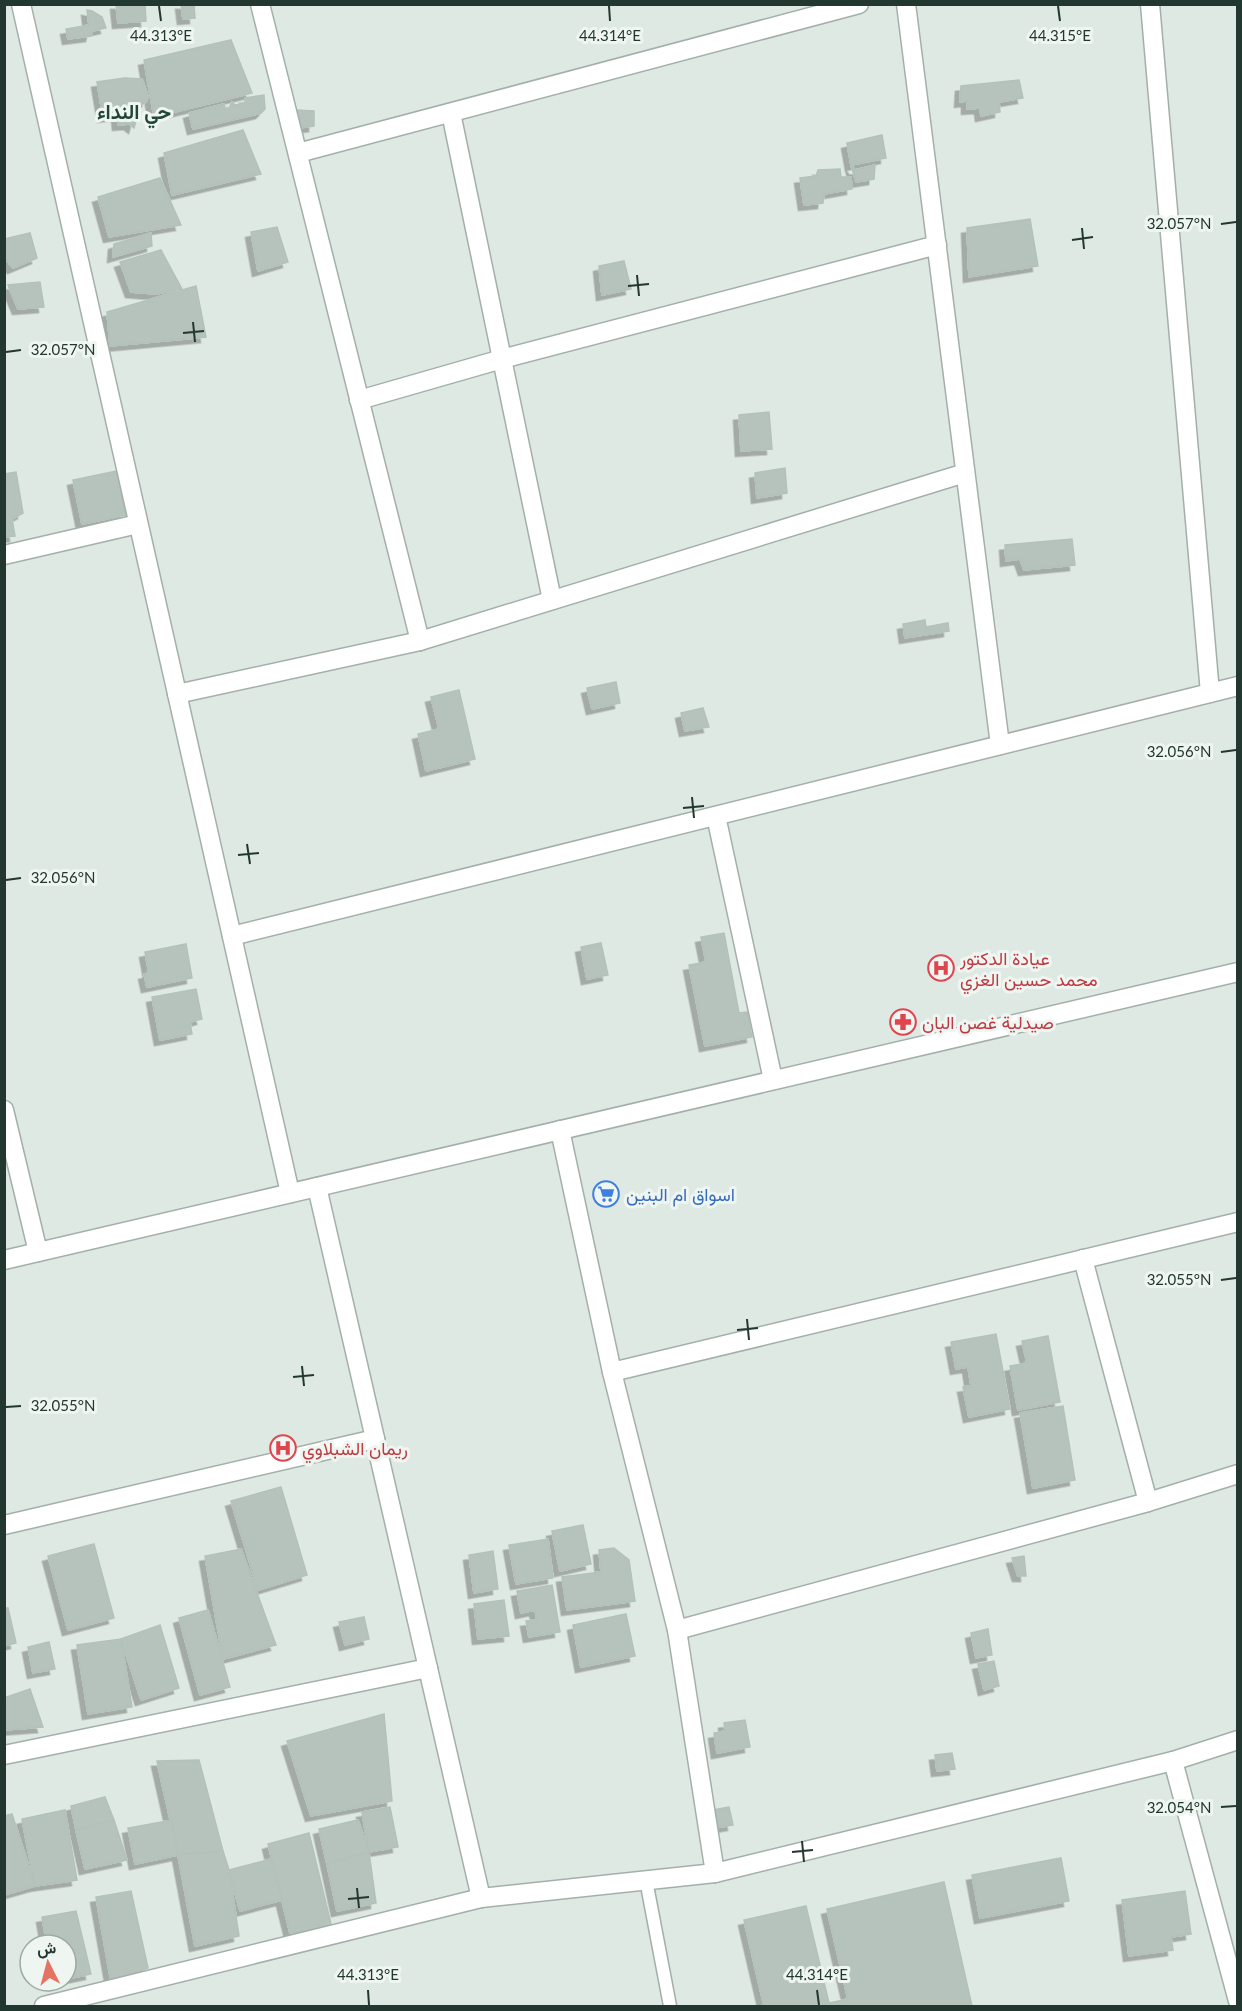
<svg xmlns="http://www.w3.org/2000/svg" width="1242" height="2011" viewBox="0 0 1242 2011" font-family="Lato,Vazirmatn,sans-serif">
	<defs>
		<filter id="shadow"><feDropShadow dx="-5.5" dy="5.5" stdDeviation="0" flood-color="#0004"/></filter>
	</defs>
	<rect width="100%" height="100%" fill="#dfe9e3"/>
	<!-- building -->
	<g fill="#b5c3bc" stroke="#b2c2b9" stroke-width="1.5" filter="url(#shadow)">
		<path d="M 116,4 L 145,4 L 146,21 L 118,23 Z"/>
		<path d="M 181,4 L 194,4 L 195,18 L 183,19 Z"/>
		<path d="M 87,10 L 92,11 L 102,17 L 106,28 L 92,31 L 91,36 L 68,39 L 66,29 L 89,25 Z"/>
		<path d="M 231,40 L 252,93 L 154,117 L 144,60 Z"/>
		<path d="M 125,78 L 142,79 L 148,96 L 147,101 L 143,104 L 135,102 L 136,121 L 134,128 L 129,124 L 118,125 L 117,115 L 103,117 L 97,82 Z"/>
		<path d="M 1019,80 L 1023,98 L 999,102 L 1000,112 L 981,116 L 980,108 L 967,109 L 967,101 L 960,102 L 961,86 Z"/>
		<path d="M 264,95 L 265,109 L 261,113 L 193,129 L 189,113 L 224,104 L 225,109 L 229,108 L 232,102 L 235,105 L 245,103 L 245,98 Z"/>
		<path d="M 295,110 L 314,111 L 314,126 L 299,128 Z"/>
		<path d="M 243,130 L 261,174 L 172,195 L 164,153 Z"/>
		<path d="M 882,135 L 886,158 L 851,165 L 847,143 Z"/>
		<path d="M 851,165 L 855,170 L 875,165 L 874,179 L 856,182 Z"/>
		<path d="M 840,169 L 841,177 L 851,177 L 852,189 L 824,194 L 823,203 L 804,205 L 800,178 L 816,176 L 818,170 Z"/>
		<path d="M 160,178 L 181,225 L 109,237 L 98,197 Z"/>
		<path d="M 1030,219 L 1038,266 L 969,277 L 967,228 Z"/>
		<path d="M 277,227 L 288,262 L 258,271 L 251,232 Z"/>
		<path d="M 30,233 L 37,258 L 13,268 L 4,257 L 4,239 Z"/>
		<path d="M 151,233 L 152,246 L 113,257 L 114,244 Z"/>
		<path d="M 161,250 L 182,289 L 156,294 L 131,292 L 120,262 Z"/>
		<path d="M 624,261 L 631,289 L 602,295 L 599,266 Z"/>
		<path d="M 40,282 L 44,307 L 18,309 L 8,285 Z"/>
		<path d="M 196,286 L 206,337 L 110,346 L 107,312 Z"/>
		<path d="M 769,412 L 772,449 L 741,451 L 739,415 Z"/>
		<path d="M 785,468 L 787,493 L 757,498 L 755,473 Z"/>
		<path d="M 117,471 L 126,515 L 82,524 L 73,480 Z"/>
		<path d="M 16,472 L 23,513 L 12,519 L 15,536 L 4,537 L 4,474 Z"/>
		<path d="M 1072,539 L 1075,565 L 1024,570 L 1020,559 L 1006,561 L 1005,545 Z"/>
		<path d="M 925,620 L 926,627 L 948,623 L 949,631 L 905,638 L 903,624 Z"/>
		<path d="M 616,682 L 620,703 L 592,709 L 587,688 Z"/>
		<path d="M 459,690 L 475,759 L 426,771 L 418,734 L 439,729 L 431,697 Z"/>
		<path d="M 703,708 L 709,727 L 685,731 L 681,713 Z"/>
		<path d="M 724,933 L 739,1013 L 747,1012 L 752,1037 L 705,1046 L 689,965 L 706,962 L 701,937 Z"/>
		<path d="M 601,943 L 608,975 L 587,979 L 581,947 Z"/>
		<path d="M 186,944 L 192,978 L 147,987 L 144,974 L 149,973 L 145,952 Z"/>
		<path d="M 196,989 L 202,1019 L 190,1022 L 192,1034 L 160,1040 L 152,997 Z"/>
		<path d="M 996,1334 L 1010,1409 L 969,1417 L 963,1387 L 971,1386 L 968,1367 L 956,1369 L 951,1342 Z"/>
		<path d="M 1048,1336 L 1060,1402 L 1018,1410 L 1010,1366 L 1027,1363 L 1022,1341 Z"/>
		<path d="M 1063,1406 L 1075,1480 L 1033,1488 L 1020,1413 Z"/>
		<path d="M 281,1487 L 307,1575 L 258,1590 L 231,1501 Z"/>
		<path d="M 583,1525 L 591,1564 L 560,1571 L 552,1531 Z"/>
		<path d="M 548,1539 L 553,1578 L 516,1584 L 509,1545 Z"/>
		<path d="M 94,1544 L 114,1618 L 68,1630 L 48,1556 Z"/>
		<path d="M 614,1548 L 629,1560 L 635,1601 L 567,1610 L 562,1577 L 601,1572 L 599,1550 Z"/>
		<path d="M 241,1549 L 276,1645 L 223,1659 L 205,1556 Z"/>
		<path d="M 493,1551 L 498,1589 L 474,1593 L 469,1555 Z"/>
		<path d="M 1024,1556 L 1026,1576 L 1018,1576 L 1012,1558 Z"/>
		<path d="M 552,1585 L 560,1632 L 529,1637 L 526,1621 L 537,1620 L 535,1610 L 521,1613 L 517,1591 Z"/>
		<path d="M 504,1600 L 509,1636 L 478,1639 L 474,1604 Z"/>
		<path d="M 4,1608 L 8,1608 L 16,1643 L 4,1646 Z"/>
		<path d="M 208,1610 L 230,1687 L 200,1695 L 179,1618 Z"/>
		<path d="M 626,1614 L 635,1656 L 581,1667 L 573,1625 Z"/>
		<path d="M 364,1617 L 369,1639 L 345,1645 L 339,1622 Z"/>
		<path d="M 160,1625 L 179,1688 L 141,1700 L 121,1639 Z"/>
		<path d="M 988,1629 L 992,1655 L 976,1658 L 971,1633 Z"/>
		<path d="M 121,1639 L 132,1707 L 88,1714 L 77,1645 Z"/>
		<path d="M 49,1642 L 55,1669 L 33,1673 L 28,1647 Z"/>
		<path d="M 994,1661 L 999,1686 L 984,1690 L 978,1664 Z"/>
		<path d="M 30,1689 L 43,1727 L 4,1730 L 4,1698 Z"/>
		<path d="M 384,1714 L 392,1801 L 311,1816 L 287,1741 Z"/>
		<path d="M 745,1720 L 750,1747 L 717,1753 L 714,1733 L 725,1731 L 724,1723 Z"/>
		<path d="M 952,1753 L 955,1769 L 937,1771 L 935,1755 Z"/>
		<path d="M 199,1760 L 223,1851 L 178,1855 L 157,1761 Z"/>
		<path d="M 105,1797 L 114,1820 L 76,1830 L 71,1806 Z"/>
		<path d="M 390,1807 L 398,1847 L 369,1852 L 362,1812 Z"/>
		<path d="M 729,1807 L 733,1825 L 716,1828 L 712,1810 Z"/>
		<path d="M 65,1810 L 77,1880 L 35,1886 L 22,1819 Z"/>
		<path d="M 12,1814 L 35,1886 L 4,1895 L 4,1816 Z"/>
		<path d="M 114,1820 L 127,1860 L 85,1869 L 76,1830 Z"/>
		<path d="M 172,1820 L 178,1855 L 135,1864 L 128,1828 Z"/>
		<path d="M 358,1820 L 369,1852 L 327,1864 L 319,1829 Z"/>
		<path d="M 309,1833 L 332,1928 L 290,1933 L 268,1844 Z"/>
		<path d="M 223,1851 L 229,1870 L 239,1936 L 195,1946 L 178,1855 Z"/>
		<path d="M 369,1852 L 376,1903 L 337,1911 L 327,1864 Z"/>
		<path d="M 1061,1858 L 1069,1901 L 980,1918 L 972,1875 Z"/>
		<path d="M 271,1859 L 282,1900 L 240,1911 L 229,1870 Z"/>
		<path d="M 944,1882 L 972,2006 L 764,2006 L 744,1920 L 806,1906 L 829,2003 L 848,1999 L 827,1909 Z"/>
		<path d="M 131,1891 L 148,1968 L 111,1982 L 96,1897 Z"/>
		<path d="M 1185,1891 L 1191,1934 L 1171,1937 L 1173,1950 L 1129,1956 L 1122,1900 Z"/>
		<path d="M 76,1911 L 91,1974 L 66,1979 L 66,1945 L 47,1945 L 42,1917 Z"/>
	</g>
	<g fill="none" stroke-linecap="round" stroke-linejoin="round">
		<!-- service casing -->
		<g stroke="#a3b0a9" stroke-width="15">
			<path id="service" d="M 646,1880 L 670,2006"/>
		</g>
		<!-- minor casing -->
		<g stroke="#a3b0a9" stroke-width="21">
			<g id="minor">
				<path d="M 21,4 L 290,1193"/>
				<path d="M 260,4 L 420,641"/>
				<path d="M 906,4 L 1000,745"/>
				<path d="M 1150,4 L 1210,693"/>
				<path d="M 451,113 L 552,600"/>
				<path d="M 298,153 L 859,4"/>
				<path d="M 359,400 L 502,359 L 937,245"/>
				<path d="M 4,555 L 138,524"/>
				<path d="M 177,694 L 420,641 L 965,473"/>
				<path d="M 716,816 L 773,1080"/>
				<path d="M 232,936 L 1238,686"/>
				<path d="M 4,1110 L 38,1252"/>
				<path d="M 560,1130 L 612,1372 L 677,1630 L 715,1873"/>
				<path d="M 317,1187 L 481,1898"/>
				<path d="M 1083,1259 L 1148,1502"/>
				<path d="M 4,1260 L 1238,972"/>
				<path d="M 612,1372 L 1238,1222"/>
				<path d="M 4,1525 L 375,1439"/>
				<path d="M 677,1630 L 1148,1502 L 1238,1474"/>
				<path d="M 4,1755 L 428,1668"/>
				<path d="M 1173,1761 L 1238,2001"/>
				<path d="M 44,2006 L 481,1898 L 715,1873 L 1173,1761 L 1238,1740"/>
			</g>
		</g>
		<!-- service -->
		<use href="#service" stroke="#fff" stroke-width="12"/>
		<!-- minor -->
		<use href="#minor" stroke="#fff" stroke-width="18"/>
	</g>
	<!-- ticks -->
	<path fill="none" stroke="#22372f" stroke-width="2" d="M 159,6 L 161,21M 609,6 L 610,21M 1058,6 L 1060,21M 1221,224 L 1236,222M 1082,228 L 1084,249M 1072,240 L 1093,237M 637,275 L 639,296M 628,286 L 649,284M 193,322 L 195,342M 183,333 L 204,331M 6,352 L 21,350M 1221,752 L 1236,750M 692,797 L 694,818M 683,808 L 704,806M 247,844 L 250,864M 238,855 L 259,853M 6,880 L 21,878M 1221,1280 L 1236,1278M 747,1319 L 749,1340M 737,1330 L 758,1328M 302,1366 L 304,1386M 293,1377 L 314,1375M 6,1407 L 21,1406M 1221,1807 L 1236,1806M 802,1841 L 804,1862M 792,1852 L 813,1850M 357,1888 L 359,1908M 348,1899 L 369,1897M 368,1990 L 369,2005M 817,1990 L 819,2005"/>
	<!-- icons -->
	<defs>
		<g id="hospital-ring" transform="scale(1.35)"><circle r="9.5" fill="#eff6f2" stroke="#e0444e" stroke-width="1.5"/><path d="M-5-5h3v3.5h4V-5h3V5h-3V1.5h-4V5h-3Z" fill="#e0444e"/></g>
		<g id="pharmacy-ring" transform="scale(1.35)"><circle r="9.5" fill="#eff6f2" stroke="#e0444e" stroke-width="1.5"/><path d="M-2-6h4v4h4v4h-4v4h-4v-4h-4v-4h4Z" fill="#e0444e"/></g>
		<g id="supermarket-ring" transform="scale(1.35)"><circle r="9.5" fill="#eff6f2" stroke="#3f7fe0" stroke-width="1.5"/><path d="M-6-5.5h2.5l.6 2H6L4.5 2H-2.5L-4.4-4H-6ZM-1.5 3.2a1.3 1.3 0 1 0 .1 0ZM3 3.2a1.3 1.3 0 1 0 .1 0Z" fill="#3f7fe0"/></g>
	</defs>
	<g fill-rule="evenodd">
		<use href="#hospital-ring" x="941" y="968"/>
		<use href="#pharmacy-ring" x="903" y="1022"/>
		<use href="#supermarket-ring" x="606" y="1194"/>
		<use href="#hospital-ring" x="283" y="1448"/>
	</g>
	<g text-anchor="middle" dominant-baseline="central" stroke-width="6" stroke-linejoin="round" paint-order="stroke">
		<!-- health labels -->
		<g font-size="18" fill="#be3a42" stroke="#eff6f2" text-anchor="start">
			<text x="960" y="958">عيادة الدكتور<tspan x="960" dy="21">محمد حسين الغزي</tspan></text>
			<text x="922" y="1022">صيدلية غصن البان</text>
			<text x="302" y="1448">ريمان الشبلاوي</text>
		</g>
		<!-- shop labels -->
		<g font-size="18" fill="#366cbe" stroke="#eff6f2" text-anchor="start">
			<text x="626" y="1194">اسواق ام البنين</text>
		</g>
		<!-- neighbourhood labels -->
		<g font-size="20" font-weight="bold" fill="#204739" stroke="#eff6f2">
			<text x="134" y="111">حي النداء</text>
		</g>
	</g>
	<g font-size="15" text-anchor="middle" fill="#22372f" stroke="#eff6f2" stroke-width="6" stroke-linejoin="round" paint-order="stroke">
		<text x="161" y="41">44.313°E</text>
		<text x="610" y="41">44.314°E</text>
		<text x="1060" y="41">44.315°E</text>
		<text x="1179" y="229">32.057°N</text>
		<text x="63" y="355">32.057°N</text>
		<text x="1179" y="757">32.056°N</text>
		<text x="63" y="883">32.056°N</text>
		<text x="1179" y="1285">32.055°N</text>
		<text x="63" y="1411">32.055°N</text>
		<text x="1179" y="1813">32.054°N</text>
		<text x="368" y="1980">44.313°E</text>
		<text x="817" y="1980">44.314°E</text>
	</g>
	<!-- border -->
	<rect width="1242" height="2011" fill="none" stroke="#22372f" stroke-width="12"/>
	<!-- north arrow -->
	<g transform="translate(48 1963) rotate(354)"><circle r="28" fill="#eff6f2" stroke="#9daaa4" stroke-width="1.5"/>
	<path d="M0-4.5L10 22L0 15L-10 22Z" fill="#e47361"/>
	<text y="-9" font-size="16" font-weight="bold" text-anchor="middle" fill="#22372f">ش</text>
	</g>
</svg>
